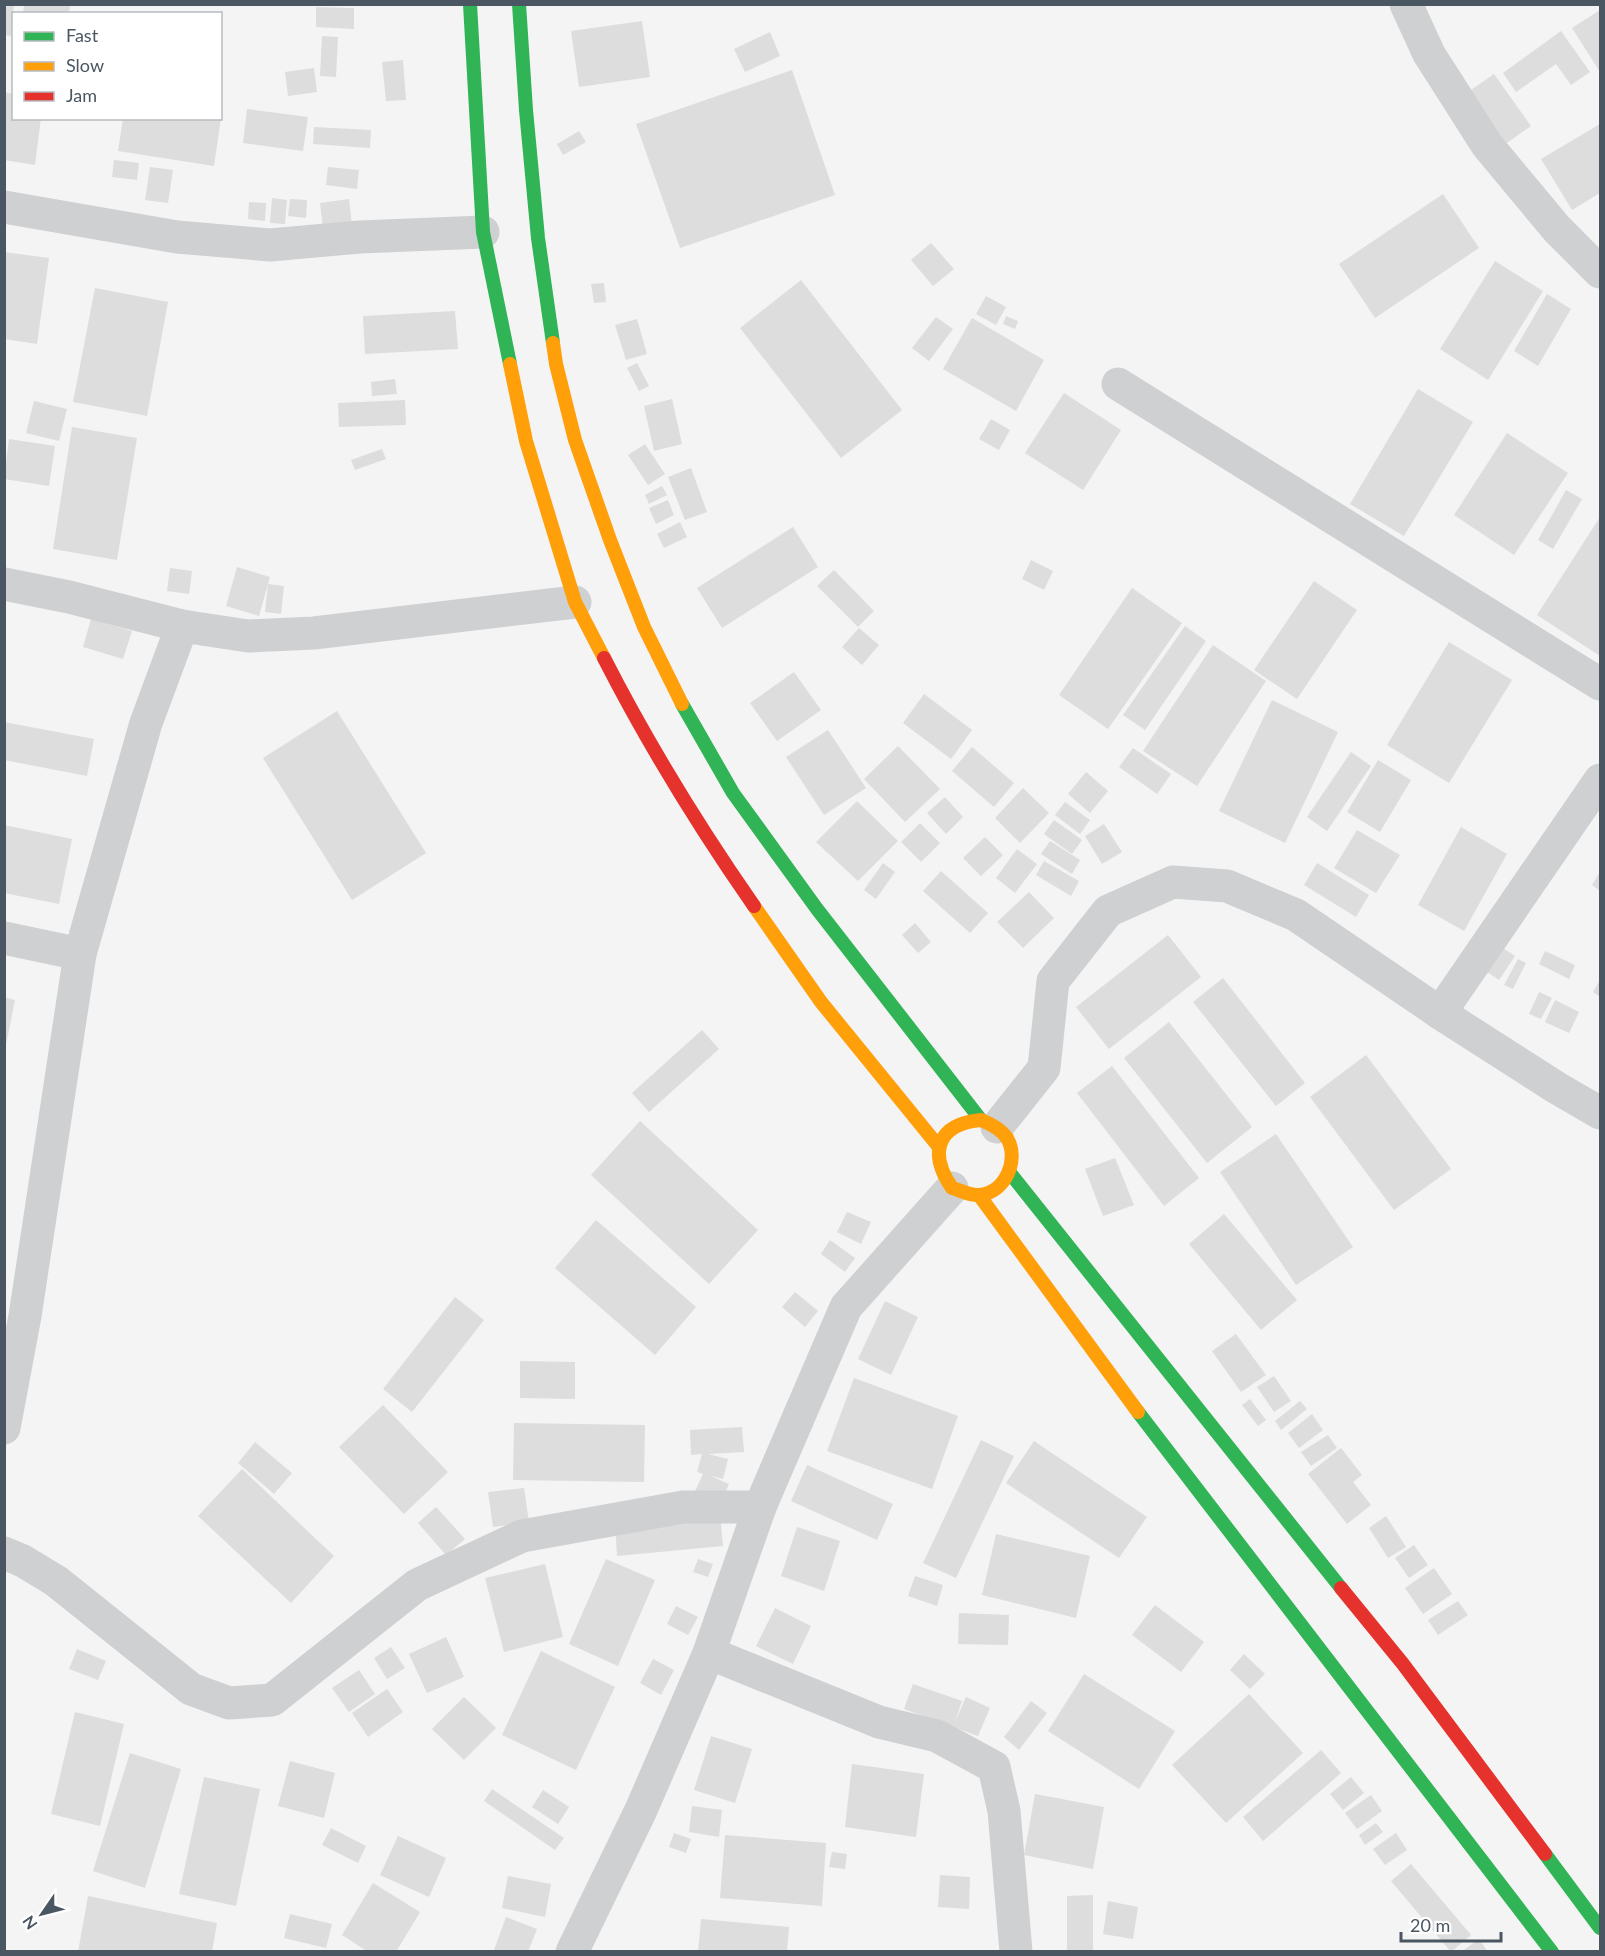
<svg xmlns="http://www.w3.org/2000/svg" width="1605" height="1956" viewBox="0 0 1605 1956" font-family="Lato,sans-serif">
	<rect width="100%" height="100%" fill="#f4f4f4"/>
	<!-- building -->
	<g fill="#ddddde">
		<path d="M 4,4 L 14,4 L 11,36 L 4,35 Z"/>
		<path d="M 24,4 L 70,4 L 69,14 L 23,14 Z"/>
		<path d="M 316,7 L 354,8 L 354,29 L 316,27 Z"/>
		<path d="M 1600,10 L 1600,72 L 1572,28 Z"/>
		<path d="M 642,21 L 650,77 L 579,87 L 571,31 Z"/>
		<path d="M 1561,31 L 1590,72 L 1571,85 L 1556,64 L 1516,92 L 1503,73 Z"/>
		<path d="M 770,32 L 780,56 L 745,72 L 734,49 Z"/>
		<path d="M 322,36 L 338,37 L 336,77 L 320,76 Z"/>
		<path d="M 403,60 L 406,100 L 386,101 L 382,62 Z"/>
		<path d="M 314,68 L 317,92 L 288,96 L 285,72 Z"/>
		<path d="M 792,70 L 835,195 L 680,248 L 636,124 Z"/>
		<path d="M 1494,74 L 1531,126 L 1504,145 L 1468,92 Z"/>
		<path d="M 4,92 L 14,94 L 14,118 L 41,118 L 35,165 L 4,160 Z"/>
		<path d="M 247,109 L 308,117 L 303,151 L 243,143 Z"/>
		<path d="M 123,118 L 221,118 L 214,166 L 118,151 Z"/>
		<path d="M 1600,124 L 1600,193 L 1572,210 L 1541,159 Z"/>
		<path d="M 314,127 L 371,130 L 370,148 L 313,144 Z"/>
		<path d="M 579,131 L 586,142 L 563,155 L 557,144 Z"/>
		<path d="M 114,160 L 139,163 L 137,180 L 112,177 Z"/>
		<path d="M 150,167 L 173,170 L 168,203 L 145,200 Z"/>
		<path d="M 328,167 L 359,170 L 357,189 L 326,185 Z"/>
		<path d="M 1443,194 L 1479,248 L 1375,318 L 1339,264 Z"/>
		<path d="M 272,198 L 287,200 L 285,224 L 270,223 Z"/>
		<path d="M 290,199 L 307,200 L 306,218 L 288,216 Z"/>
		<path d="M 349,199 L 352,225 L 323,229 L 320,203 Z"/>
		<path d="M 249,202 L 266,203 L 265,221 L 248,219 Z"/>
		<path d="M 931,243 L 954,269 L 933,286 L 911,260 Z"/>
		<path d="M 4,252 L 49,258 L 37,344 L 4,339 Z"/>
		<path d="M 1495,261 L 1543,291 L 1488,380 L 1440,349 Z"/>
		<path d="M 801,280 L 902,410 L 841,458 L 740,328 Z"/>
		<path d="M 604,283 L 606,302 L 594,303 L 591,284 Z"/>
		<path d="M 95,288 L 168,302 L 147,416 L 73,402 Z"/>
		<path d="M 1547,294 L 1571,309 L 1538,366 L 1514,351 Z"/>
		<path d="M 986,296 L 1006,307 L 996,325 L 976,314 Z"/>
		<path d="M 455,311 L 458,349 L 365,354 L 363,316 Z"/>
		<path d="M 1006,316 L 1018,321 L 1015,329 L 1003,324 Z"/>
		<path d="M 936,317 L 953,329 L 929,361 L 912,348 Z"/>
		<path d="M 972,318 L 1044,360 L 1016,411 L 943,369 Z"/>
		<path d="M 637,319 L 647,354 L 626,360 L 615,325 Z"/>
		<path d="M 637,363 L 649,386 L 639,391 L 627,368 Z"/>
		<path d="M 395,379 L 397,394 L 372,396 L 371,382 Z"/>
		<path d="M 1418,389 L 1473,422 L 1404,536 L 1350,504 Z"/>
		<path d="M 1064,393 L 1121,430 L 1083,490 L 1025,453 Z"/>
		<path d="M 672,399 L 682,444 L 654,451 L 644,406 Z"/>
		<path d="M 405,400 L 406,425 L 339,427 L 338,403 Z"/>
		<path d="M 34,401 L 67,409 L 59,441 L 26,433 Z"/>
		<path d="M 991,419 L 1010,430 L 999,450 L 979,439 Z"/>
		<path d="M 72,427 L 137,438 L 117,560 L 53,549 Z"/>
		<path d="M 1507,433 L 1568,473 L 1514,555 L 1454,515 Z"/>
		<path d="M 9,439 L 55,446 L 49,486 L 4,479 Z"/>
		<path d="M 645,444 L 665,474 L 648,485 L 628,455 Z"/>
		<path d="M 382,449 L 386,459 L 355,470 L 351,460 Z"/>
		<path d="M 691,468 L 707,512 L 685,520 L 668,477 Z"/>
		<path d="M 662,486 L 667,495 L 649,504 L 645,495 Z"/>
		<path d="M 1566,490 L 1582,499 L 1553,549 L 1538,540 Z"/>
		<path d="M 668,500 L 674,515 L 656,524 L 649,508 Z"/>
		<path d="M 1600,517 L 1600,656 L 1537,615 Z"/>
		<path d="M 680,522 L 687,537 L 664,548 L 657,534 Z"/>
		<path d="M 793,527 L 818,567 L 722,628 L 697,588 Z"/>
		<path d="M 1031,560 L 1053,571 L 1044,590 L 1022,579 Z"/>
		<path d="M 237,567 L 270,577 L 259,616 L 226,606 Z"/>
		<path d="M 170,568 L 192,571 L 189,594 L 167,591 Z"/>
		<path d="M 834,570 L 874,611 L 858,627 L 817,586 Z"/>
		<path d="M 1314,581 L 1357,610 L 1297,699 L 1254,670 Z"/>
		<path d="M 268,584 L 284,586 L 281,614 L 265,612 Z"/>
		<path d="M 1132,588 L 1182,623 L 1108,729 L 1059,695 Z"/>
		<path d="M 91,619 L 132,631 L 123,659 L 83,647 Z"/>
		<path d="M 1185,626 L 1206,641 L 1145,730 L 1123,715 Z"/>
		<path d="M 859,628 L 879,645 L 862,665 L 842,647 Z"/>
		<path d="M 1449,642 L 1512,680 L 1449,783 L 1387,745 Z"/>
		<path d="M 1213,645 L 1266,681 L 1197,786 L 1143,751 Z"/>
		<path d="M 794,672 L 821,710 L 777,741 L 750,703 Z"/>
		<path d="M 924,694 L 972,730 L 951,759 L 903,723 Z"/>
		<path d="M 1272,700 L 1338,732 L 1285,843 L 1219,811 Z"/>
		<path d="M 337,711 L 426,853 L 352,900 L 263,758 Z"/>
		<path d="M 4,722 L 94,739 L 87,776 L 4,760 Z"/>
		<path d="M 828,730 L 866,788 L 824,815 L 786,757 Z"/>
		<path d="M 898,746 L 940,789 L 905,822 L 864,779 Z"/>
		<path d="M 972,747 L 1014,783 L 994,807 L 952,771 Z"/>
		<path d="M 1133,748 L 1171,774 L 1157,794 L 1119,767 Z"/>
		<path d="M 1351,752 L 1371,766 L 1327,831 L 1307,817 Z"/>
		<path d="M 1378,760 L 1411,780 L 1380,832 L 1347,812 Z"/>
		<path d="M 1086,772 L 1108,791 L 1090,813 L 1068,794 Z"/>
		<path d="M 1023,788 L 1049,813 L 1020,843 L 995,818 Z"/>
		<path d="M 945,797 L 963,817 L 946,834 L 927,813 Z"/>
		<path d="M 857,801 L 898,841 L 858,881 L 816,842 Z"/>
		<path d="M 1065,802 L 1090,820 L 1080,834 L 1055,815 Z"/>
		<path d="M 1054,820 L 1082,840 L 1072,854 L 1044,834 Z"/>
		<path d="M 920,823 L 940,843 L 921,862 L 901,842 Z"/>
		<path d="M 1104,824 L 1122,852 L 1102,864 L 1085,836 Z"/>
		<path d="M 4,825 L 72,839 L 59,904 L 4,893 Z"/>
		<path d="M 1461,827 L 1507,854 L 1464,931 L 1418,905 Z"/>
		<path d="M 1357,830 L 1400,855 L 1376,893 L 1334,868 Z"/>
		<path d="M 985,837 L 1003,855 L 981,876 L 963,858 Z"/>
		<path d="M 1050,841 L 1080,860 L 1072,874 L 1041,854 Z"/>
		<path d="M 1017,849 L 1037,864 L 1015,893 L 996,878 Z"/>
		<path d="M 1044,861 L 1079,881 L 1071,896 L 1036,875 Z"/>
		<path d="M 883,863 L 895,872 L 876,899 L 864,890 Z"/>
		<path d="M 1317,863 L 1369,895 L 1356,917 L 1304,885 Z"/>
		<path d="M 941,871 L 988,913 L 970,933 L 923,891 Z"/>
		<path d="M 1600,872 L 1600,891 L 1592,885 Z"/>
		<path d="M 1029,892 L 1054,918 L 1023,948 L 997,922 Z"/>
		<path d="M 915,923 L 931,942 L 918,953 L 902,935 Z"/>
		<path d="M 1168,935 L 1201,977 L 1109,1049 L 1076,1007 Z"/>
		<path d="M 1503,948 L 1515,956 L 1499,980 L 1487,972 Z"/>
		<path d="M 1545,951 L 1575,965 L 1569,979 L 1539,964 Z"/>
		<path d="M 1518,959 L 1526,963 L 1513,989 L 1504,985 Z"/>
		<path d="M 1223,978 L 1305,1083 L 1276,1106 L 1193,1002 Z"/>
		<path d="M 1600,980 L 1600,997 L 1593,992 Z"/>
		<path d="M 1539,992 L 1552,998 L 1541,1019 L 1529,1014 Z"/>
		<path d="M 4,997 L 15,1000 L 6,1045 L 4,1045 Z"/>
		<path d="M 1555,1000 L 1579,1012 L 1569,1033 L 1545,1022 Z"/>
		<path d="M 1169,1022 L 1252,1127 L 1207,1163 L 1124,1058 Z"/>
		<path d="M 702,1030 L 719,1049 L 649,1112 L 632,1093 Z"/>
		<path d="M 1366,1055 L 1451,1169 L 1394,1210 L 1310,1097 Z"/>
		<path d="M 1112,1066 L 1199,1178 L 1164,1206 L 1077,1093 Z"/>
		<path d="M 640,1121 L 758,1230 L 709,1284 L 591,1175 Z"/>
		<path d="M 1276,1134 L 1353,1247 L 1296,1285 L 1220,1172 Z"/>
		<path d="M 1115,1158 L 1134,1205 L 1103,1216 L 1085,1169 Z"/>
		<path d="M 847,1212 L 871,1222 L 861,1244 L 837,1232 Z"/>
		<path d="M 1224,1214 L 1297,1300 L 1261,1330 L 1189,1244 Z"/>
		<path d="M 596,1220 L 696,1307 L 655,1355 L 555,1268 Z"/>
		<path d="M 830,1240 L 855,1258 L 845,1272 L 821,1254 Z"/>
		<path d="M 795,1292 L 818,1311 L 805,1327 L 782,1307 Z"/>
		<path d="M 455,1297 L 484,1320 L 412,1412 L 383,1389 Z"/>
		<path d="M 885,1301 L 918,1317 L 891,1375 L 858,1359 Z"/>
		<path d="M 1236,1334 L 1266,1375 L 1241,1392 L 1212,1351 Z"/>
		<path d="M 520,1361 L 575,1362 L 575,1399 L 520,1398 Z"/>
		<path d="M 1274,1376 L 1291,1401 L 1274,1412 L 1257,1387 Z"/>
		<path d="M 854,1378 L 958,1416 L 932,1489 L 827,1451 Z"/>
		<path d="M 1250,1399 L 1266,1420 L 1258,1426 L 1242,1405 Z"/>
		<path d="M 1300,1401 L 1307,1409 L 1281,1430 L 1275,1421 Z"/>
		<path d="M 383,1405 L 448,1472 L 404,1514 L 339,1447 Z"/>
		<path d="M 1312,1414 L 1323,1430 L 1299,1448 L 1288,1433 Z"/>
		<path d="M 514,1423 L 645,1425 L 644,1482 L 513,1480 Z"/>
		<path d="M 742,1427 L 744,1452 L 708,1454 L 728,1459 L 723,1479 L 711,1476 L 729,1484 L 721,1502 L 695,1491 L 703,1474 L 697,1472 L 702,1454 L 691,1455 L 690,1430 Z"/>
		<path d="M 1328,1435 L 1337,1448 L 1311,1466 L 1301,1452 Z"/>
		<path d="M 981,1440 L 1014,1456 L 956,1578 L 923,1563 Z"/>
		<path d="M 1034,1441 L 1147,1517 L 1119,1558 L 1006,1483 Z"/>
		<path d="M 255,1442 L 292,1473 L 274,1494 L 238,1463 Z"/>
		<path d="M 1341,1448 L 1362,1475 L 1353,1482 L 1371,1505 L 1347,1524 L 1308,1474 Z"/>
		<path d="M 807,1465 L 893,1504 L 877,1540 L 791,1501 Z"/>
		<path d="M 242,1469 L 334,1556 L 291,1603 L 198,1516 Z"/>
		<path d="M 524,1488 L 529,1522 L 493,1527 L 488,1492 Z"/>
		<path d="M 436,1507 L 465,1539 L 446,1555 L 418,1523 Z"/>
		<path d="M 720,1514 L 723,1546 L 617,1556 L 615,1522 Z"/>
		<path d="M 1386,1516 L 1406,1547 L 1388,1558 L 1369,1528 Z"/>
		<path d="M 797,1527 L 840,1541 L 824,1591 L 781,1576 Z"/>
		<path d="M 996,1534 L 1090,1556 L 1076,1618 L 982,1595 Z"/>
		<path d="M 1414,1545 L 1428,1565 L 1409,1578 L 1395,1558 Z"/>
		<path d="M 606,1559 L 655,1580 L 618,1666 L 569,1644 Z"/>
		<path d="M 698,1559 L 713,1564 L 708,1577 L 693,1572 Z"/>
		<path d="M 545,1564 L 563,1637 L 504,1652 L 485,1578 Z"/>
		<path d="M 1434,1568 L 1452,1594 L 1423,1614 L 1405,1588 Z"/>
		<path d="M 915,1576 L 943,1585 L 937,1606 L 908,1596 Z"/>
		<path d="M 1458,1601 L 1468,1615 L 1438,1635 L 1428,1620 Z"/>
		<path d="M 1155,1605 L 1204,1642 L 1181,1672 L 1132,1635 Z"/>
		<path d="M 676,1606 L 698,1617 L 688,1635 L 667,1624 Z"/>
		<path d="M 775,1608 L 811,1626 L 793,1664 L 756,1646 Z"/>
		<path d="M 959,1613 L 1009,1615 L 1008,1645 L 958,1644 Z"/>
		<path d="M 446,1637 L 464,1677 L 427,1693 L 409,1654 Z"/>
		<path d="M 391,1647 L 405,1668 L 387,1679 L 374,1658 Z"/>
		<path d="M 77,1649 L 106,1661 L 98,1680 L 69,1669 Z"/>
		<path d="M 541,1651 L 615,1687 L 576,1770 L 502,1735 Z"/>
		<path d="M 1244,1654 L 1265,1674 L 1250,1689 L 1230,1670 Z"/>
		<path d="M 653,1659 L 674,1670 L 661,1695 L 640,1683 Z"/>
		<path d="M 359,1670 L 375,1694 L 349,1712 L 332,1688 Z"/>
		<path d="M 1084,1674 L 1175,1731 L 1139,1789 L 1048,1731 Z"/>
		<path d="M 913,1684 L 962,1701 L 955,1722 L 966,1697 L 990,1708 L 978,1736 L 904,1709 Z"/>
		<path d="M 387,1689 L 403,1712 L 368,1737 L 352,1713 Z"/>
		<path d="M 1249,1694 L 1303,1753 L 1226,1823 L 1172,1765 Z"/>
		<path d="M 464,1697 L 496,1728 L 464,1760 L 432,1729 Z"/>
		<path d="M 1031,1701 L 1047,1713 L 1019,1750 L 1004,1737 Z"/>
		<path d="M 75,1712 L 124,1724 L 100,1826 L 51,1814 Z"/>
		<path d="M 711,1736 L 752,1749 L 735,1803 L 694,1790 Z"/>
		<path d="M 1321,1750 L 1341,1773 L 1263,1841 L 1243,1817 Z"/>
		<path d="M 130,1753 L 181,1769 L 145,1888 L 93,1871 Z"/>
		<path d="M 290,1761 L 335,1773 L 324,1818 L 278,1806 Z"/>
		<path d="M 852,1764 L 924,1774 L 916,1837 L 845,1827 Z"/>
		<path d="M 204,1777 L 260,1789 L 236,1906 L 179,1894 Z"/>
		<path d="M 1351,1777 L 1364,1793 L 1343,1810 L 1330,1794 Z"/>
		<path d="M 492,1789 L 564,1838 L 555,1850 L 484,1801 Z"/>
		<path d="M 543,1790 L 569,1807 L 558,1824 L 532,1807 Z"/>
		<path d="M 1035,1794 L 1104,1807 L 1093,1869 L 1024,1855 Z"/>
		<path d="M 1371,1795 L 1382,1811 L 1357,1829 L 1345,1813 Z"/>
		<path d="M 692,1806 L 722,1810 L 719,1837 L 689,1832 Z"/>
		<path d="M 1376,1823 L 1383,1832 L 1365,1845 L 1359,1835 Z"/>
		<path d="M 331,1828 L 366,1846 L 358,1863 L 322,1845 Z"/>
		<path d="M 674,1833 L 691,1839 L 686,1853 L 669,1847 Z"/>
		<path d="M 1396,1833 L 1407,1850 L 1385,1865 L 1373,1849 Z"/>
		<path d="M 725,1835 L 826,1843 L 822,1906 L 720,1898 Z"/>
		<path d="M 398,1836 L 446,1858 L 429,1897 L 380,1875 Z"/>
		<path d="M 832,1852 L 847,1854 L 845,1869 L 829,1867 Z"/>
		<path d="M 1411,1864 L 1471,1935 L 1451,1952 L 1391,1881 Z"/>
		<path d="M 940,1875 L 970,1877 L 969,1909 L 938,1907 Z"/>
		<path d="M 508,1876 L 551,1884 L 545,1917 L 502,1908 Z"/>
		<path d="M 373,1883 L 420,1912 L 396,1952 L 368,1952 L 342,1935 Z"/>
		<path d="M 1093,1895 L 1093,1952 L 1067,1952 L 1067,1896 Z"/>
		<path d="M 88,1896 L 217,1923 L 212,1952 L 78,1952 Z"/>
		<path d="M 1108,1901 L 1138,1907 L 1133,1939 L 1103,1934 Z"/>
		<path d="M 290,1914 L 332,1924 L 326,1948 L 284,1938 Z"/>
		<path d="M 506,1917 L 537,1929 L 528,1952 L 494,1950 Z"/>
		<path d="M 701,1919 L 789,1927 L 787,1952 L 698,1952 Z"/>
		<path d="M 1479,1939 L 1488,1952 L 1461,1952 Z"/>
	</g>
	<g fill="none" stroke-linecap="round" stroke-linejoin="round">
		<!-- street -->
		<g stroke="#ced0d2" stroke-width="33">
			<path d="M 1406,4 L 1429,54 L 1487,145 L 1557,229 L 1600,272"/>
			<path d="M 4,207 L 177,237 L 270,245 L 360,237 L 483,232"/>
			<path d="M 1118,384 L 1600,684"/>
			<path d="M 4,584 L 69,597 L 182,626 L 248,636 L 314,633 L 575,602"/>
			<path d="M 4,938 L 80,954"/>
			<path d="M 1440,1013 L 1600,780"/>
			<path d="M 997,1127 L 1044,1068 L 1053,981 L 1108,911 L 1173,882 L 1227,886 L 1296,915 L 1440,1013 L 1557,1088 L 1600,1113"/>
			<path d="M 4,1428 L 25,1316 L 80,954 L 146,723 L 182,626"/>
			<path d="M 4,1553 L 23,1561 L 56,1581 L 191,1689 L 229,1703 L 272,1700 L 417,1585 L 522,1536 L 683,1507 L 760,1507"/>
			<path d="M 709,1653 L 879,1722 L 937,1736 L 994,1767 L 1004,1811 L 1016,1952"/>
			<path d="M 572,1952 L 641,1810 L 709,1653 L 760,1507 L 846,1307 L 952,1188"/>
		</g>
		<!-- fast -->
		<g stroke="#30b455" stroke-width="14">
			<path d="M 470,4 L 483,232 L 510,364"/>
			<path d="M 519,4 L 526,110 L 538,238 L 553,343"/>
			<path d="M 682,704 L 733,793 L 817,909 L 981,1120"/>
			<path d="M 1010,1173 L 1341,1588"/>
			<path d="M 1138,1412 L 1552,1952"/>
			<path d="M 1545,1854 L 1600,1928"/>
		</g>
		<!-- slow -->
		<g stroke="#ff9f0a" stroke-width="14">
			<path d="M 553,343 L 556,364 L 575,440 L 610,540 L 644,627 L 682,704"/>
			<path d="M 510,364 L 526,441 L 575,602 L 604,658"/>
			<path d="M 754,906 L 821,1002 L 939,1147"/>
			<path d="M 981,1120 C 991,1124 1001,1129 1007,1138 C 1020,1160 1005,1193 979,1195 C 970,1196 960,1190 952,1188 C 928,1153 937,1124 981,1120 Z"/>
			<path d="M 979,1195 L 1138,1412"/>
		</g>
		<!-- jam -->
		<g stroke="#e5322d" stroke-width="14">
			<path d="M 604,658 C 648,744 699,827 754,906"/>
			<path d="M 1341,1588 L 1403,1664 L 1545,1854"/>
		</g>
	</g>
	<!-- border -->
	<rect width="1605" height="1956" fill="none" stroke="#4a5661" stroke-width="12"/>
	<!-- legend -->
	<rect x="12" y="12" width="210" height="108" fill="#ffffff" stroke="#b7bbc0" stroke-width="1.5"/>
	<rect x="24" y="32" width="30" height="9" fill="#30b455" stroke="#b7bbc0" stroke-width="1.5"/>
	<text x="66" y="42" font-size="18" fill="#4a5661">Fast</text>
	<rect x="24" y="62" width="30" height="9" fill="#ff9f0a" stroke="#b7bbc0" stroke-width="1.5"/>
	<text x="66" y="72" font-size="18" fill="#4a5661">Slow</text>
	<rect x="24" y="92" width="30" height="9" fill="#e5322d" stroke="#b7bbc0" stroke-width="1.5"/>
	<text x="66" y="102" font-size="18" fill="#4a5661">Jam</text>
	<!-- north arrow -->
	<g transform="translate(42 1914) rotate(235)" stroke="#ffffff" stroke-width="4.5" paint-order="stroke">
	<path d="M0-4.5L10 22L0 15L-10 22Z" fill="#4a5661"/>
	<text y="-9" font-size="16" font-weight="bold" text-anchor="middle" fill="#4a5661">N</text>
	</g>
	<!-- scale -->
	<path d="M1401 1932v9h100v-9" fill="none" stroke="#4a5661" stroke-width="3"/>
	<text x="1410" y="1932" font-size="18" fill="#4a5661" stroke="#ffffff" stroke-width="4.5" paint-order="stroke">20 m</text>
</svg>
